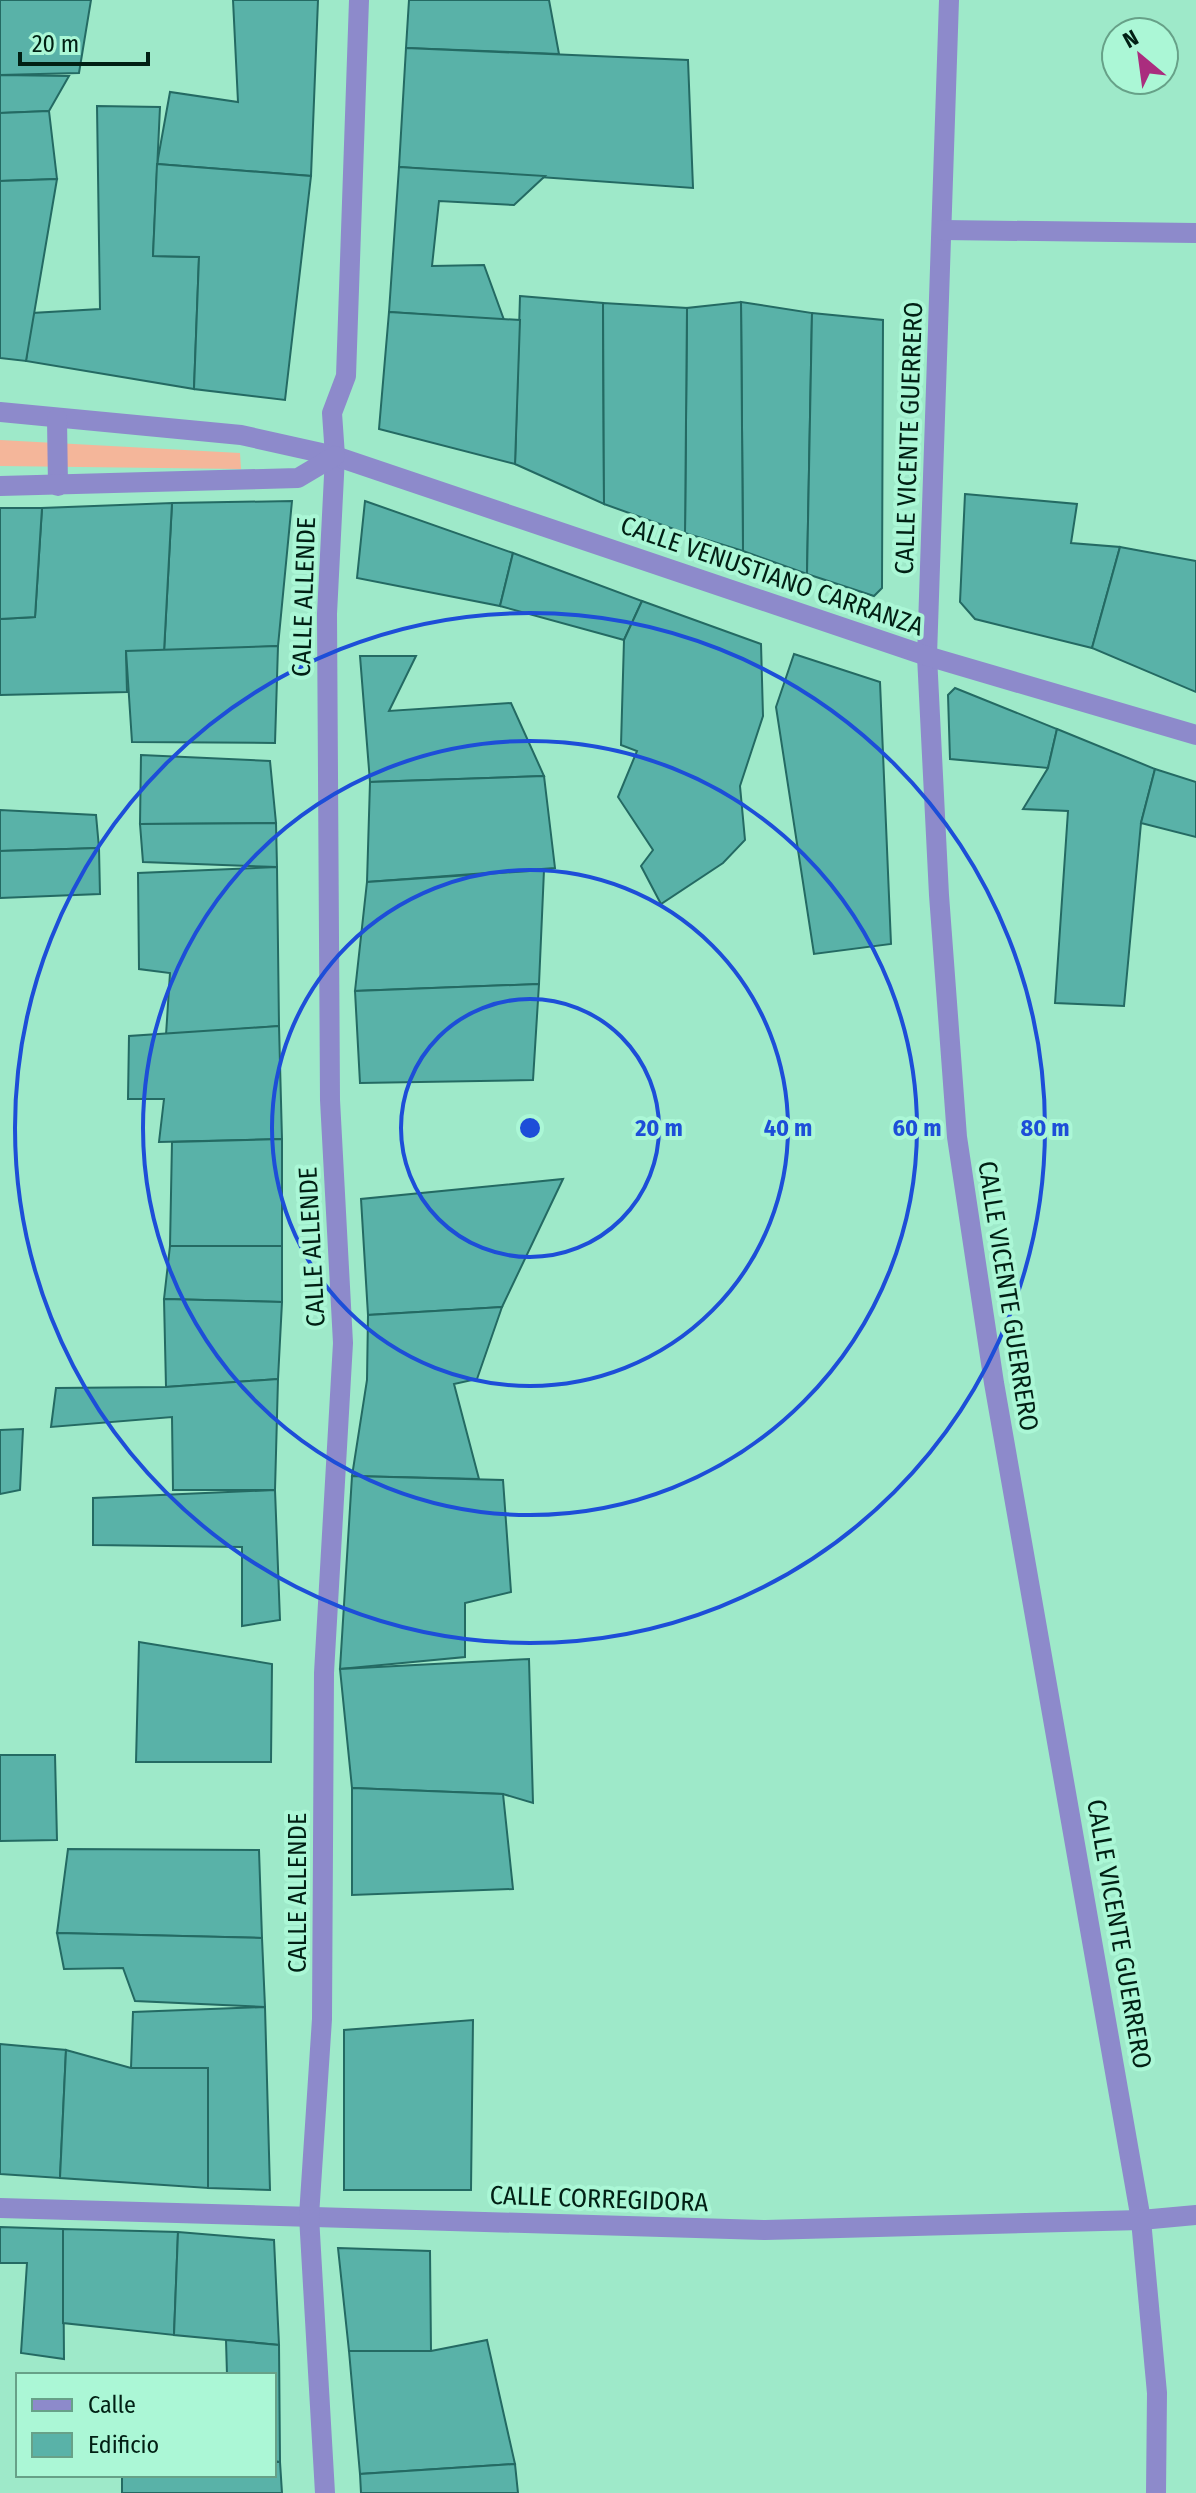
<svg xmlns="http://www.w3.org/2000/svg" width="1196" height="2493" viewBox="0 0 1196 2493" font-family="'Fira Sans Condensed',sans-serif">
	<rect width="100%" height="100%" fill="#9ee9c9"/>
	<!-- green -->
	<path fill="#f4b69a" d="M 0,440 L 240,453 L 241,469 L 0,466 Z"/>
	<!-- building -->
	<g fill="#59b2a8" stroke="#246a63" stroke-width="2">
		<path d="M 0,0 L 91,0 L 79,73 L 0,75 Z"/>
		<path d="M 233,0 L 318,0 L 311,176 L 157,164 L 170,92 L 238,102 Z"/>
		<path d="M 409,0 L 549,0 L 559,54 L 406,48 Z"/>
		<path d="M 406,48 L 688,60 L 693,188 L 399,167 Z"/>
		<path d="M 0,75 L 69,76 L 49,111 L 0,113 Z"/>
		<path d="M 97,106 L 160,107 L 153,256 L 199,257 L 194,389 L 26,361 L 32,313 L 100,309 Z"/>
		<path d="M 49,111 L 57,179 L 0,181 L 0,113 Z"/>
		<path d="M 157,164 L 311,176 L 285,400 L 194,389 L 199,257 L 153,256 Z"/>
		<path d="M 399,167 L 545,176 L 514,205 L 439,201 L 432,266 L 484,265 L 504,320 L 389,312 Z"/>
		<path d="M 57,179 L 26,361 L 0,358 L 0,181 Z"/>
		<path d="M 520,296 L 603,303 L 604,504 L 515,464 Z"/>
		<path d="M 741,302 L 812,313 L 807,574 L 743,551 Z"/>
		<path d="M 741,302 L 743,551 L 685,533 L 687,308 Z"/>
		<path d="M 603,303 L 687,308 L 685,533 L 604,504 Z"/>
		<path d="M 389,312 L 520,320 L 515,464 L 379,429 Z"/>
		<path d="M 812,313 L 883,320 L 882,588 L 874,596 L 807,574 Z"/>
		<path d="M 965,494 L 1077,504 L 1071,543 L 1120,547 L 1092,648 L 975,619 L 960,602 Z"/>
		<path d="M 292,501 L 278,646 L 164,652 L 172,503 Z"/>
		<path d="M 365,501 L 513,553 L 500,606 L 357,578 Z"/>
		<path d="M 172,503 L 164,652 L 126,651 L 127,692 L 0,695 L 0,619 L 35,617 L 42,508 Z"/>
		<path d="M 0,508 L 42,508 L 35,617 L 0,619 Z"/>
		<path d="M 1120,547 L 1196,561 L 1196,692 L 1092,648 Z"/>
		<path d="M 513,553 L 642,601 L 624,640 L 500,606 Z"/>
		<path d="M 642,601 L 761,644 L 763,716 L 740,786 L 745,840 L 723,863 L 661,904 L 641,866 L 653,850 L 618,797 L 637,751 L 621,745 L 624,640 Z"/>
		<path d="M 278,646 L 275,743 L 132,742 L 126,651 Z"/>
		<path d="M 794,654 L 880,682 L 891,944 L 814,954 L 776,707 Z"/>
		<path d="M 360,656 L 416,656 L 389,711 L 511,703 L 544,776 L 370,782 Z"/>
		<path d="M 955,688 L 1057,729 L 1048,768 L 950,759 L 948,695 Z"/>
		<path d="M 1057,729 L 1155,769 L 1141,823 L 1124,1006 L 1055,1003 L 1068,811 L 1023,809 L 1048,768 Z"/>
		<path d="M 141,755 L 270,761 L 276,823 L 140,824 Z"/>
		<path d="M 1155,769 L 1196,782 L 1196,837 L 1141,823 Z"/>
		<path d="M 544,776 L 555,868 L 367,882 L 370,782 Z"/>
		<path d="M 0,810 L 96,815 L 99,848 L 0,851 Z"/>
		<path d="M 276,823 L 277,867 L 143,862 L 140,824 Z"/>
		<path d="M 99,848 L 100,894 L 0,898 L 0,851 Z"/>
		<path d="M 277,867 L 279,1026 L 166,1035 L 170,973 L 139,969 L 138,873 Z"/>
		<path d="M 544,870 L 539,984 L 355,991 L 367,882 Z"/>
		<path d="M 539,984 L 533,1080 L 360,1083 L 355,991 Z"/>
		<path d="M 279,1026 L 282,1139 L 159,1142 L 164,1099 L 128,1099 L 129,1036 Z"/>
		<path d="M 282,1139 L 282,1246 L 170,1246 L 172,1142 Z"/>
		<path d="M 563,1179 L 502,1307 L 368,1315 L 361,1199 Z"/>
		<path d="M 170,1246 L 282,1246 L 282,1302 L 164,1299 Z"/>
		<path d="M 164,1299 L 282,1302 L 278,1379 L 166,1387 Z"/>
		<path d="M 502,1307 L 477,1379 L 454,1384 L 479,1479 L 352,1476 L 367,1380 L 368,1315 Z"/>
		<path d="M 278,1379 L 275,1490 L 173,1490 L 172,1417 L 51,1427 L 56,1388 L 166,1387 Z"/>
		<path d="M 23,1429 L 20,1490 L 0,1494 L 0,1430 Z"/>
		<path d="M 352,1476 L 503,1480 L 511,1592 L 465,1603 L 465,1657 L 340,1669 Z"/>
		<path d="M 275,1490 L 280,1620 L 242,1626 L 242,1547 L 93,1545 L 93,1498 Z"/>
		<path d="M 139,1642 L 272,1664 L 271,1762 L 136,1762 Z"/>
		<path d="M 529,1659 L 533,1803 L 503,1794 L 352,1788 L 340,1669 Z"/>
		<path d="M 0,1755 L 55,1755 L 57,1840 L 0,1841 Z"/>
		<path d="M 352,1788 L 503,1794 L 513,1889 L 352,1895 Z"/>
		<path d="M 68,1849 L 259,1850 L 262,1938 L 57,1933 Z"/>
		<path d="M 57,1933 L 262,1938 L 265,2007 L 135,2001 L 123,1968 L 64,1969 Z"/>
		<path d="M 265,2007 L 270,2190 L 208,2188 L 208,2068 L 131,2068 L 133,2012 Z"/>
		<path d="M 473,2020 L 471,2190 L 344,2190 L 344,2030 Z"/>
		<path d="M 0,2044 L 66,2050 L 60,2178 L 0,2174 Z"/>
		<path d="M 66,2050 L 131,2068 L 208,2068 L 208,2188 L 60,2178 Z"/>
		<path d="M 0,2227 L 63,2229 L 64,2359 L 21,2353 L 27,2263 L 0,2263 Z"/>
		<path d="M 63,2229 L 178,2232 L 174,2335 L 63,2323 Z"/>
		<path d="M 178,2232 L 274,2240 L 279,2345 L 174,2335 Z"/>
		<path d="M 338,2248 L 430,2251 L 431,2351 L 349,2351 Z"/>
		<path d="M 226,2340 L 279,2345 L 280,2462 L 274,2461 L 274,2375 L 227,2375 Z"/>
		<path d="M 487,2340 L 515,2464 L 360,2474 L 349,2351 L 431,2351 Z"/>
		<path d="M 274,2462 L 280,2462 L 282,2493 L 122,2493 L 122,2475 L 274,2475 Z"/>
		<path d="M 515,2464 L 518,2493 L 361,2493 L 360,2474 Z"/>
	</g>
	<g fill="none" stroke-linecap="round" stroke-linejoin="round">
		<!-- minor -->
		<g stroke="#8d8acb" stroke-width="20">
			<path d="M 949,0 L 927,656 L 939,895 L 957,1137 L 994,1383 L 1141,2220 L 1157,2393 L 1156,2493"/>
			<path d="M 943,230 L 1196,233"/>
			<path d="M 0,2208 L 765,2230 L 1141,2220 L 1196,2215"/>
			<path d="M 325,2493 L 309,2216 L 322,2019 L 324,1673 L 343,1343 L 330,1100 L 327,614 L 335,456 L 332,413 L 346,376 L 359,0"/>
		</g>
		<!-- tertiary -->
		<g stroke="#8d8acb" stroke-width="20">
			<path d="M 0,412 L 241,435 L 335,456 L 927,656 L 1196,735"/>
			<path d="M 57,419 L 58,486"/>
			<path d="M 0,486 L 298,478 L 335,456"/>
		</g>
	</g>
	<!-- distance rings -->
	<g fill="none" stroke="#1d4ed8" stroke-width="4">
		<circle cx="530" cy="1128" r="129"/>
		<circle cx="530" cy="1128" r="258"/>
		<circle cx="530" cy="1128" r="387"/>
		<circle cx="530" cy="1128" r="515"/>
	</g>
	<g text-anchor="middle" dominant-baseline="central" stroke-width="8" stroke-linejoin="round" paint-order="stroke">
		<!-- street labels -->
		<g font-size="26" fill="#012014" stroke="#abf7d6">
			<text transform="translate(909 438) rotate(-88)">CALLE VICENTE GUERRERO</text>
			<text transform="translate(772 576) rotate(19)">CALLE VENUSTIANO CARRANZA</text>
			<text transform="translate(304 597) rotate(-88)">CALLE ALLENDE</text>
			<text transform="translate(312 1247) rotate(-93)">CALLE ALLENDE</text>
			<text transform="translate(1008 1296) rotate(81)">CALLE VICENTE GUERRERO</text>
			<text transform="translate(297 1893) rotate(-90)">CALLE ALLENDE</text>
			<text transform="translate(1119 1934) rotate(80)">CALLE VICENTE GUERRERO</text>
			<text transform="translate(599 2199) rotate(2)">CALLE CORREGIDORA</text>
		</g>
	</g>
	<circle cx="530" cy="1128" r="12" fill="#1d4ed8" stroke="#abf7d6" stroke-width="4"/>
	<g font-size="24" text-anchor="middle" font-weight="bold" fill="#1d4ed8" stroke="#abf7d6" stroke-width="8" stroke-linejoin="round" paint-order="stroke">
		<text x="659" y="1136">20 m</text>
		<text x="788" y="1136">40 m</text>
		<text x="917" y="1136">60 m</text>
		<text x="1045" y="1136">80 m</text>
	</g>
	<!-- legend -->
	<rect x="16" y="2373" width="260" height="104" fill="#abf7d6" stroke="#67a188" stroke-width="2"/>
	<rect x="32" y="2399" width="40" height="12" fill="#8d8acb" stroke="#67a188" stroke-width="2"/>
	<text x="88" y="2413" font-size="24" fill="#012014">Calle</text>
	<rect x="32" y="2433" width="40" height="24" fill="#59b2a8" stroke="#67a188" stroke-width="2"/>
	<text x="88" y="2453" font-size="24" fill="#012014">Edificio</text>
	<!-- north arrow -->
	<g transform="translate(1140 56) rotate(331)"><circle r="38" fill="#abf7d6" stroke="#67a188" stroke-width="2"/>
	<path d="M0-6L14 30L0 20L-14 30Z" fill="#aa2d7e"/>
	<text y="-12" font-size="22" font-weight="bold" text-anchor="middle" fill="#012014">N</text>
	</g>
	<!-- scale -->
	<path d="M20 52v12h128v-12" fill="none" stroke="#012014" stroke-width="4"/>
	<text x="32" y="52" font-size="24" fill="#012014" stroke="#abf7d6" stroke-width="6" paint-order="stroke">20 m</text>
</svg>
